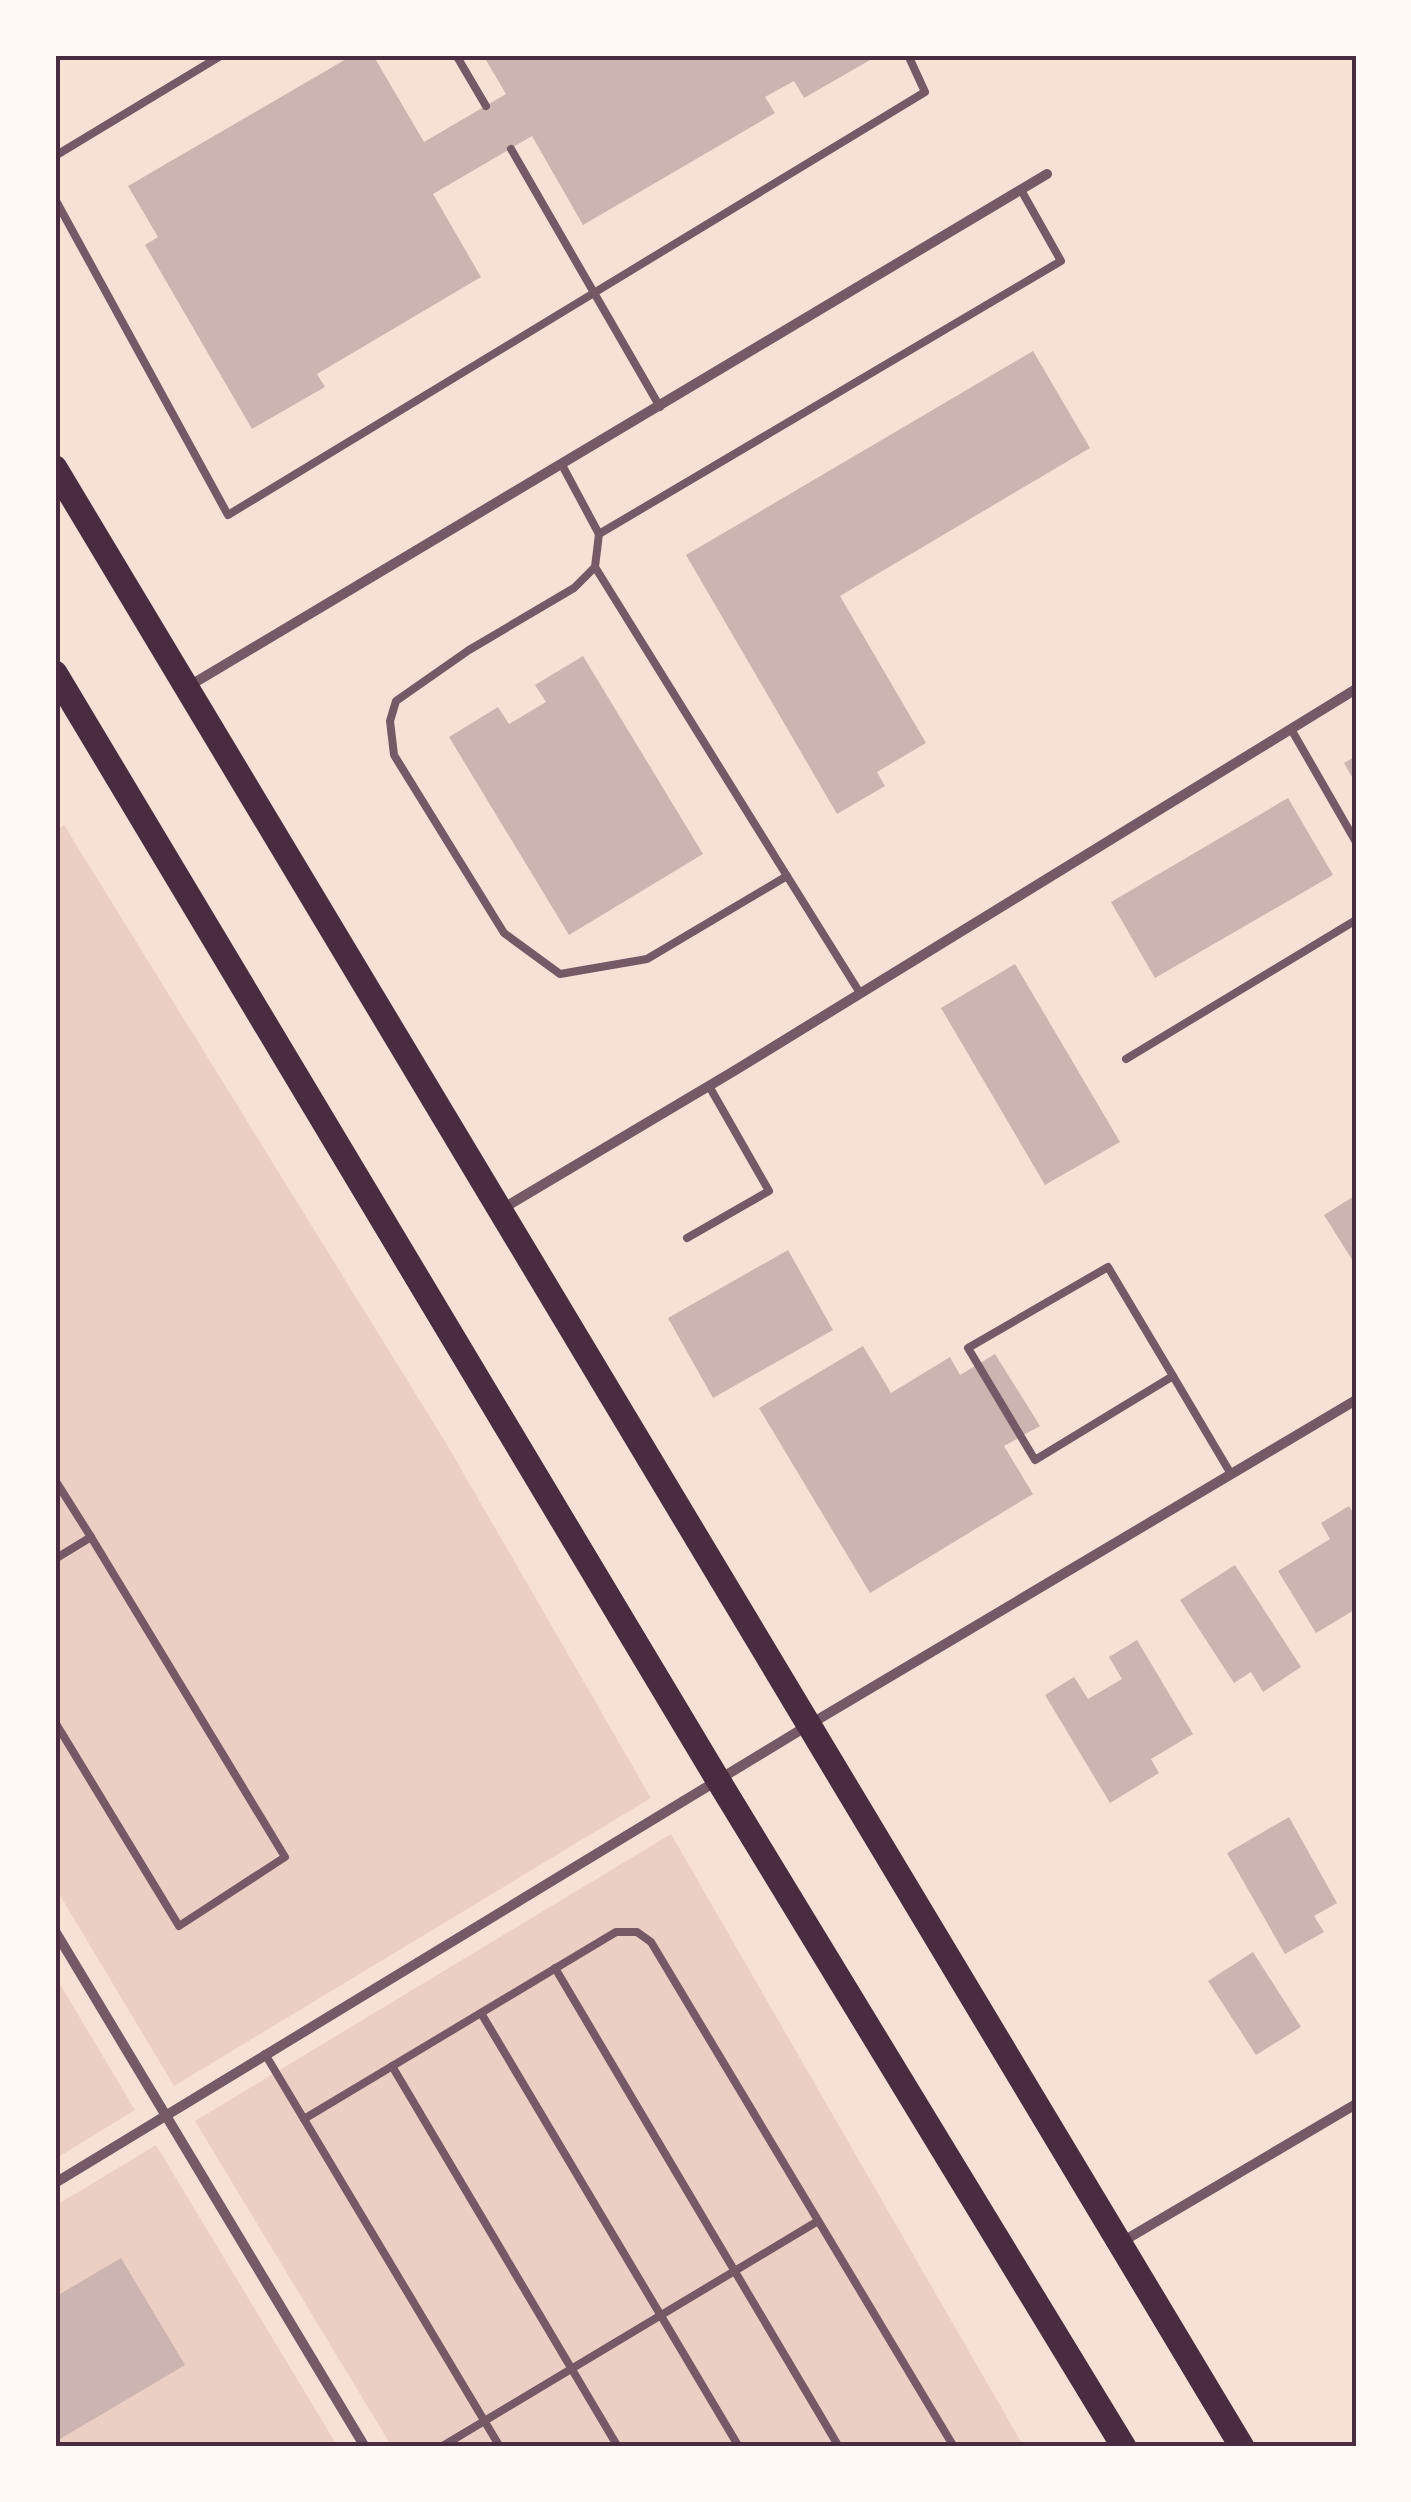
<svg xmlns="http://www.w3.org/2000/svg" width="1411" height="2502" viewBox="0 0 1411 2502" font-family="'Fira Sans Condensed',sans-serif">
	<rect width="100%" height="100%" fill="#f7e1d7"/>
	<!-- green -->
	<g fill="#ebcfc5">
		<path d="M 64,825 L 446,1443 L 651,1798 L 174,2086 L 55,1887 L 55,831 Z"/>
		<path d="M 671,1834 L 1024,2447 L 392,2447 L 195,2121 Z"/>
		<path d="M 55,1976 L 135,2110 L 55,2159 Z"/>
		<path d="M 156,2145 L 338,2447 L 55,2447 L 55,2206 Z"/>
	</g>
	<!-- building -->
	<g fill="#ccb4b1">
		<path d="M 353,55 L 373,55 L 424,142 L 506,94 L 483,55 L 867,55 L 870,60 L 804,98 L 794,81 L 765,97 L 775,113 L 583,225 L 532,136 L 433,194 L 481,277 L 317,374 L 325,387 L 252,429 L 145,245 L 158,237 L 128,186 Z"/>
		<path d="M 1033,351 L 1090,448 L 840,596 L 926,743 L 877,772 L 885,786 L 837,814 L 686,555 Z"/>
		<path d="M 583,656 L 703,854 L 569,935 L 449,737 L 498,707 L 509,724 L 546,702 L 535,685 Z"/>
		<path d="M 1356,756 L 1356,784 L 1344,763 Z"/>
		<path d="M 1288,798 L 1333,875 L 1155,978 L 1111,902 Z"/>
		<path d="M 1015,964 L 1120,1142 L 1045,1185 L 941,1008 Z"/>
		<path d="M 1356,1195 L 1356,1266 L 1324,1215 Z"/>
		<path d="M 788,1250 L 833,1330 L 713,1398 L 668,1318 Z"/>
		<path d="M 863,1346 L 891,1393 L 950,1357 L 960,1375 L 995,1354 L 1040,1426 L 1004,1446 L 1033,1494 L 870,1593 L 759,1408 Z"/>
		<path d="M 1349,1506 L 1356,1517 L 1356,1609 L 1316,1633 L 1278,1571 L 1330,1539 L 1321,1523 Z"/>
		<path d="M 1235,1565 L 1301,1667 L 1263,1692 L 1251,1672 L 1234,1683 L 1180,1600 Z"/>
		<path d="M 1137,1640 L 1193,1734 L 1151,1759 L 1159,1773 L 1110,1803 L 1045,1695 L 1074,1677 L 1088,1699 L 1122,1679 L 1109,1657 Z"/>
		<path d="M 1289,1817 L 1337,1903 L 1314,1916 L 1324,1932 L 1285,1954 L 1227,1853 Z"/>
		<path d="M 1253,1952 L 1301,2027 L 1256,2055 L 1208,1981 Z"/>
		<path d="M 121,2258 L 185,2365 L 55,2442 L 55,2297 Z"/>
	</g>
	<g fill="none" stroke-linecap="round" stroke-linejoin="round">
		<!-- service -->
		<g stroke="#755966" stroke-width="8">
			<path d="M 456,55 L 486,106"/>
			<path d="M 511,149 L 660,407"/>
			<path d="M 55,156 L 222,55"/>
			<path d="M 55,199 L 228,515 L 925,92 L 908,55"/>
			<path d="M 562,465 L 599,534 L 1061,261 L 1021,190"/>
			<path d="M 595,567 L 787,876 L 647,959 L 560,974 L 504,933 L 394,755 L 390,721 L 396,701 L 469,650 L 574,588 L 595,567 L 599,534"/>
			<path d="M 1291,729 L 1356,842"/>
			<path d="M 787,876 L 860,993"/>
			<path d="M 1126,1059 L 1356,920"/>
			<path d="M 687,1238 L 769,1191 L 709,1086"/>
			<path d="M 1108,1267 L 1173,1376 L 1035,1460 L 968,1348 Z"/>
			<path d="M 1173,1376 L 1231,1474"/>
			<path d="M 55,1480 L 91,1537"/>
			<path d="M 55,1559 L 91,1537 L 285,1857 L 179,1926 L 55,1722"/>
			<path d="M 555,1968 L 839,2447"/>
			<path d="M 481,2013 L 739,2447"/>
			<path d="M 265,2054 L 500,2447"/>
			<path d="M 392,2066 L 618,2447"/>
			<path d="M 304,2119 L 616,1932 L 637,1932 L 651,1942 L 954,2447"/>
			<path d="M 441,2447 L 818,2221"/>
		</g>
		<!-- minor -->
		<g stroke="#755966" stroke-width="10">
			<path d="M 189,686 L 1047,174"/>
			<path d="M 502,1209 L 734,1071 L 1356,689"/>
			<path d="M 55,1931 L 365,2447"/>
			<path d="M 55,2183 L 807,1726 L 1356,1400"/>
			<path d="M 1120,2243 L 1356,2104"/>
		</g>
		<!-- primary -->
		<g stroke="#4a2c40" stroke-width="25">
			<path d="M 55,468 L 1242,2447"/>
			<path d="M 55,673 L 718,1780 L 1124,2447"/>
		</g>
	</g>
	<!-- border -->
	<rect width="1411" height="2502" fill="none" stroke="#fffaf5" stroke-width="115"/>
	<rect x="58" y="58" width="1296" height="2386" fill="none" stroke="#4a2c40" stroke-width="4"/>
</svg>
